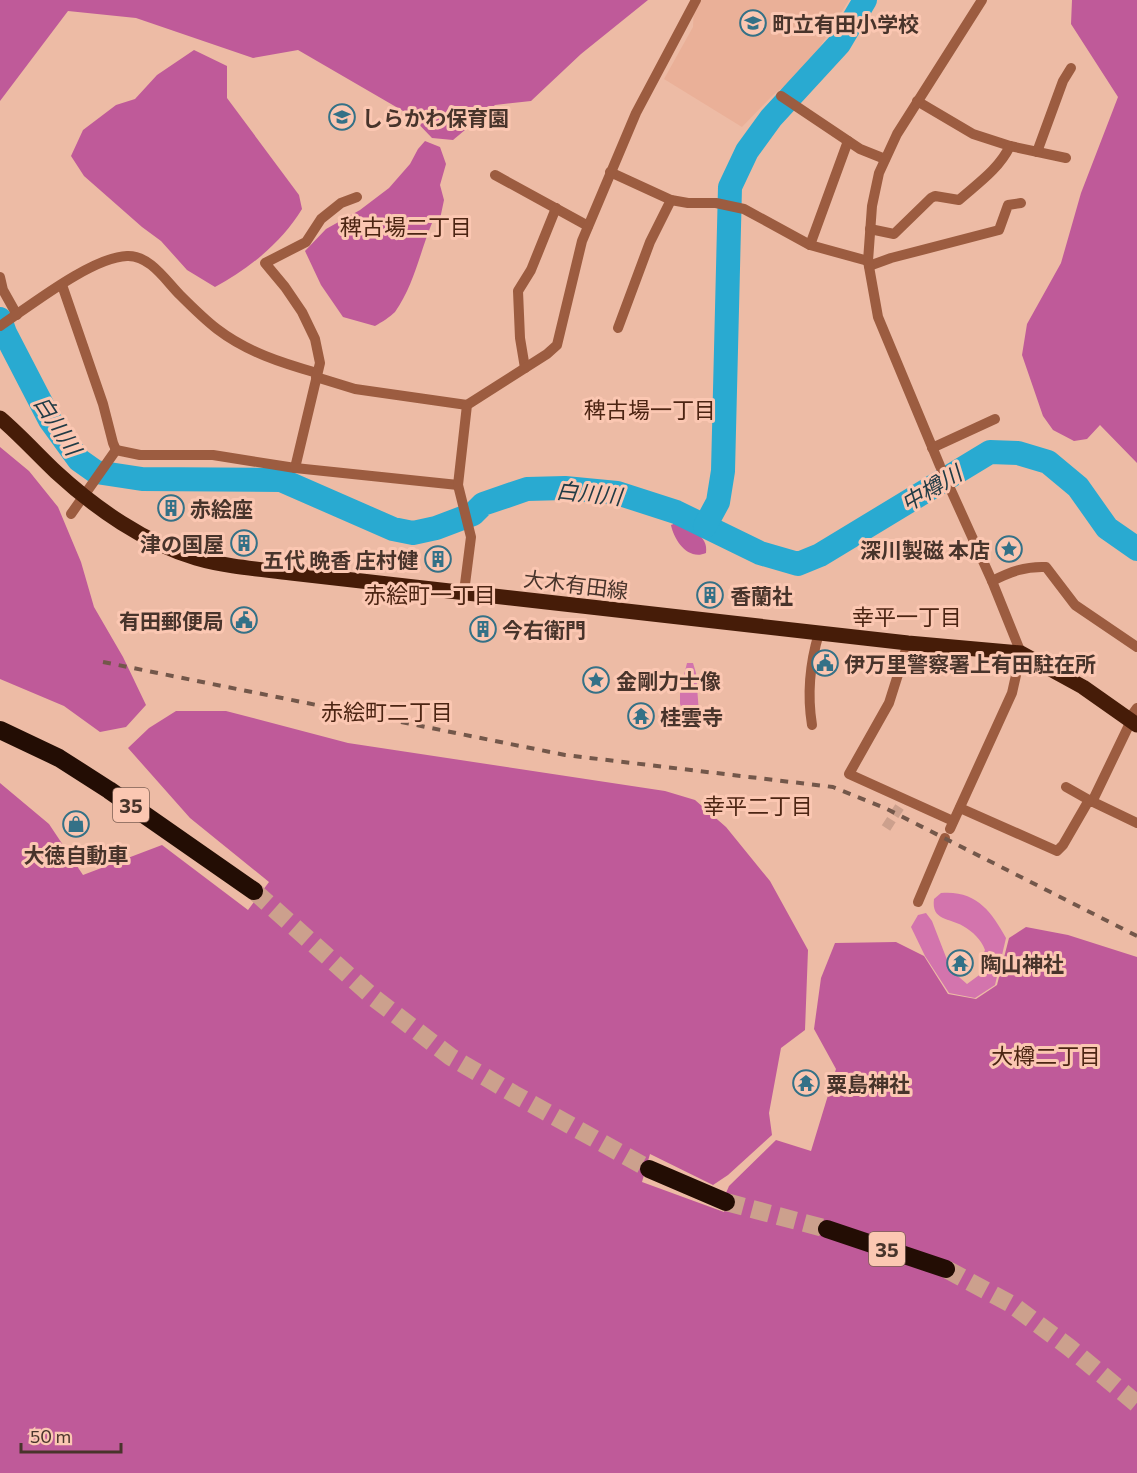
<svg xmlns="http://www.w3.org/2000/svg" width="1137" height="1473" viewBox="0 0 1137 1473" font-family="Commissioner,'Noto Sans JP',sans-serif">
	<rect width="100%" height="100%" fill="#edbba5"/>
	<!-- built -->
	<path fill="#eab098" d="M 696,0 L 849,0 L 805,71 L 774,94 L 742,127 L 664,79 L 693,27 L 694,5 Z"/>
	<!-- green -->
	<g fill="#d374ad">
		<path d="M 687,663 L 693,663 L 696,673 L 699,713 L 696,718 L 686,717 L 680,704 L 680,693 L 685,686 L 684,675 Z"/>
		<path d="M 941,893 C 976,890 991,911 1006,938 L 995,985 L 975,998 L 949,993 L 925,956 L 911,927 L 918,915 L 926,913 L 932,921 L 951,970 L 967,984 L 982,973 L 979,965 L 985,950 C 981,939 973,932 963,926 C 950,918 931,921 934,899 Z"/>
	</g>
	<!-- forest -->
	<g fill="#bf5a99">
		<path d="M 0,0 L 648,0 L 581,54 L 531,101 L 495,105 L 453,140 L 432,138 L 410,115 L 298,50 L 253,58 L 136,18 L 68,11 L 0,101 Z"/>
		<path d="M 1072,0 L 1137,0 L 1137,463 L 1100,425 L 1087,439 L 1074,441 L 1053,430 L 1043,416 L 1022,355 L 1027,324 L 1061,263 L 1081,193 L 1118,97 L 1071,24 Z"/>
		<path d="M 194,50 L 227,66 L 227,98 L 299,195 L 302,209 C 282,242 249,269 215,287 L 187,270 L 161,241 L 142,227 L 84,176 L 71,156 L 83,130 L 116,105 L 135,99 L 157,75 Z"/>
		<path d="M 425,141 L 440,147 L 446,164 L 440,185 L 444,200 L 440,219 L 432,223 C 420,252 414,285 395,312 C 390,317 382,322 375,326 L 343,317 L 321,285 L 305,251 L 326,229 L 360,210 L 389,188 L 410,164 L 418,149 Z"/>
		<path d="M 0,447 L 29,471 L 58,507 L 81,562 L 94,607 L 123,657 L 146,705 L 126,727 L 100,732 L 64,706 L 0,679 Z"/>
		<path d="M 676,523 C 689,529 709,535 706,553 C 688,561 674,540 671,525 Z"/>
		<path d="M 176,711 L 226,711 L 348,743 L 665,791 L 695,800 L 726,827 L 770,881 L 808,950 L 805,1030 L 781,1048 L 769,1113 L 772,1135 L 728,1175 L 713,1185 L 650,1154 L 642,1182 L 724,1212 L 729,1197 L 726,1193 L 729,1186 L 776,1140 L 811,1151 L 836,1069 L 814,1029 L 821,978 L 835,943 L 896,942 L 924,956 L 948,994 L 976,999 L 997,985 L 1009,938 L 1026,927 L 1068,935 L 1137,957 L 1137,1473 L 0,1473 L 0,783 L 49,824 L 83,875 L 162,845 L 248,910 L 269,882 L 190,818 L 128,748 L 149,728 Z"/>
	</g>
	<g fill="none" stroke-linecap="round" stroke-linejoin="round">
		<!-- river -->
		<g stroke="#29aad1" stroke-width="24">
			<path d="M 0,319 L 5,333 L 50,420 L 79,460 L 96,472 L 142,479 L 281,480 L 393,529 L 413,533 L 436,528 L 473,514 L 483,504 L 527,489 L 565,488 L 617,493 L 676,512 L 760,553 L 798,564 L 820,555 L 990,452 L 1018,453 L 1048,462 L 1078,487 L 1107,528 L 1137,549"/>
			<path d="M 705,526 L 718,502 L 723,471 L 730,187 L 747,151 L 771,118 L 839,44 L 865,0"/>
		</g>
		<!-- minor-tunnel -->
		<path stroke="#cca08d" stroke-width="10" stroke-dasharray="10 5" stroke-linecap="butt" d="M 886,828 L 904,800"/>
		<!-- highway-tunnel -->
		<g stroke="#cca08d" stroke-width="18" stroke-dasharray="18 9" stroke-linecap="butt">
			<path d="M 254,891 L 374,998 L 451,1057 L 514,1094 L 649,1169"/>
			<path d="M 726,1202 L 827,1229"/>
			<path d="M 946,1269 L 1011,1304 L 1070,1348 L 1137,1404"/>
		</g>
		<!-- minor -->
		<g stroke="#9c5c40" stroke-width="10">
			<path d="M 781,96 L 860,149 L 885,159"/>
			<path d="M 917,101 L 973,134 L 1010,146 L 1066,158"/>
			<path d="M 1037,152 L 1063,81 L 1071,68"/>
			<path d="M 610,172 L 671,200 L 688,203 L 716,203 L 744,209 L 810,245 L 868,261"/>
			<path d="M 495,175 L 588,226"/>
			<path d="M 870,229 L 894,234 L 931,198 L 935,196 L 959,200 C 977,184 999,169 1010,146"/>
			<path d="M 810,245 L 848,141"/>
			<path d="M 869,266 L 891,258 L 999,230 L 1008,205 L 1021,203"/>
			<path d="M 0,277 L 3,290 L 17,315"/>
			<path d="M 62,285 L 103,404 L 113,443 L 116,450"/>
			<path d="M 0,326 C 30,306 92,257 127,256 C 150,255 166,281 180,295 C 192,307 204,319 217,329 C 247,352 282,363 317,373"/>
			<path d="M 618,328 L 650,242 L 671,200"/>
			<path d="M 525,368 L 520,338 L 518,291 L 531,270 L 556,208"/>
			<path d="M 316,377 L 355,389 L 467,405"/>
			<path d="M 932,448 L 995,419"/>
			<path d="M 116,450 L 140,455 L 213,455 L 295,468 L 320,363 L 315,339 L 302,312 L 285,287 L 265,263 L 306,242 L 321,219 L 341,203 L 357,197"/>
			<path d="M 295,468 L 458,485"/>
			<path d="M 71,514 L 116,450"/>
			<path d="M 992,581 C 1010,572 1025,566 1046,567 L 1075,605 L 1137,647"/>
			<path d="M 464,592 L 471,537 L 458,485 L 467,405 L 547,354 L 557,345 L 582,241 L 636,113 L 696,0"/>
			<path d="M 908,643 L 889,703 L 849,774 L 953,821"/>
			<path d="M 1129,719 L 1137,708"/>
			<path d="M 812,725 C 807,694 810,663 819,633"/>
			<path d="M 1066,787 L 1089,800 L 1137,823"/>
			<path d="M 1092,802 L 1131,721"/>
			<path d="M 960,808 L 1057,851 L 1063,845 L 1089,800"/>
			<path d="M 950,829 L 1012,693 L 1021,653 L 992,581 L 940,466 L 878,317 L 868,261 L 872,206 L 879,173 L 897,134 L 982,0"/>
			<path d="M 918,902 L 945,838"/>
		</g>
		<!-- major -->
		<path stroke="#461c08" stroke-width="15" d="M 0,418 C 20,435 37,454 56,472 C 95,508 145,543 196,558 C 227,567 259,569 291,573 L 908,643 L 1021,653 L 1083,687 L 1137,725"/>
		<!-- highway -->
		<g stroke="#230d04" stroke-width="18">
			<path d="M 0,730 L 59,758 L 109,790 L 254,891"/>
			<path d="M 649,1169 L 726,1202"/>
			<path d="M 827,1229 L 946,1269"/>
		</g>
		<!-- rail -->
		<path stroke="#73574a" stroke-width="4" stroke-dasharray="8 8" stroke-linecap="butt" d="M 103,662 L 565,755 L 833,787 L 885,808 L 1137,936"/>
	</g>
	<!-- icons -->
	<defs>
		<g id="school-ring" transform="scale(1.35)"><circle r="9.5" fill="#fbc7b2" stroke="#347187" stroke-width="1.5"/><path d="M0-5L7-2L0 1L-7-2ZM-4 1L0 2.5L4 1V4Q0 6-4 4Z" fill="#347187"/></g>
		<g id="building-ring" transform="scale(1.35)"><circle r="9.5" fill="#fbc7b2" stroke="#347187" stroke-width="1.5"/><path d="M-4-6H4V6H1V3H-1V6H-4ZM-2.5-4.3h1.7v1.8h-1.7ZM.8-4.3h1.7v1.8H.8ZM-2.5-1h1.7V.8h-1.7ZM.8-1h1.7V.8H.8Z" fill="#347187"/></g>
		<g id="sight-ring" transform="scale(1.35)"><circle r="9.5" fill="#fbc7b2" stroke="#347187" stroke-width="1.5"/><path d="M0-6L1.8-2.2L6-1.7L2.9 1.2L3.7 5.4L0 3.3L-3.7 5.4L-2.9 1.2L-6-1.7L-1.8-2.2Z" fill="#347187"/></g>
		<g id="civic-ring" transform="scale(1.35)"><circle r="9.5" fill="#fbc7b2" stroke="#347187" stroke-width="1.5"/><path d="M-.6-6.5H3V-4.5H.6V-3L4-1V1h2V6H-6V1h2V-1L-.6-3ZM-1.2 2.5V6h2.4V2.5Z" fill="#347187"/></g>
		<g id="temple-ring" transform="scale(1.35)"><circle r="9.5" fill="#fbc7b2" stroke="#347187" stroke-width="1.5"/><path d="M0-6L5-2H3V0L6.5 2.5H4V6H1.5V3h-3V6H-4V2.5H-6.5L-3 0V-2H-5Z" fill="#347187"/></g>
		<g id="shop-ring" transform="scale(1.35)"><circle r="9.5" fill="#fbc7b2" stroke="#347187" stroke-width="1.5"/><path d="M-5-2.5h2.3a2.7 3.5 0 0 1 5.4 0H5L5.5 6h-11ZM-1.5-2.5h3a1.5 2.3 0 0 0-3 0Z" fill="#347187"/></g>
	</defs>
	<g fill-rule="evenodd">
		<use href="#school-ring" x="753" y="23"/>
		<use href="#school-ring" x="342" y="117"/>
		<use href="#building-ring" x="171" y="508"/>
		<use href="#building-ring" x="244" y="543"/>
		<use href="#sight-ring" x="1009" y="549"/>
		<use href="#building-ring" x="438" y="559"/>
		<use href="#building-ring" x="710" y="595"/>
		<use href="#civic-ring" x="244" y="620"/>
		<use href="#building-ring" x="483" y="629"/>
		<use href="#civic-ring" x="825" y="663"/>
		<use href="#sight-ring" x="596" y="680"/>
		<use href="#temple-ring" x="641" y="716"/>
		<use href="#shop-ring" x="76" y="824"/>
		<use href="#temple-ring" x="960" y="963"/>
		<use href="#temple-ring" x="806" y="1083"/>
	</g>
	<g text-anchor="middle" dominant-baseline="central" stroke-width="6" stroke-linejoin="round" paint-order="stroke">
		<!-- shield labels -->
		<g fill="#fbc7b2" stroke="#7e6054" stroke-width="1.5">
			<rect x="113" y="788" width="36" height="34" rx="4.5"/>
			<rect x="869" y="1232" width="36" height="34" rx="4.5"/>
		</g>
		<g font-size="20" font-weight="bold" fill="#48342b">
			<text x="131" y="805">35</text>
			<text x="887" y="1249">35</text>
		</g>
		<!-- poi labels -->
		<g font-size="21" font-weight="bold" fill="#48342b" stroke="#fbc7b2" text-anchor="start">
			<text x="772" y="23">町立有田小学校</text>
			<text x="362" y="117">しらかわ保育園</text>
			<text x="190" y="508">赤絵座</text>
			<text x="224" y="543" text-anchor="end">津の国屋</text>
			<text x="990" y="549" text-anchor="end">深川製磁 本店</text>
			<text x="418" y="559" text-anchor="end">五代 晩香 庄村健</text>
			<text x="730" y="595">香蘭社</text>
			<text x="224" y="620" text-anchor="end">有田郵便局</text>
			<text x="502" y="629">今右衛門</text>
			<text x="844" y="663">伊万里警察署上有田駐在所</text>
			<text x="616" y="680">金剛力士像</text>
			<text x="660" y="716">桂雲寺</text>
			<text x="76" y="854" text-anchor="middle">大徳自動車</text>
			<text x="980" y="963">陶山神社</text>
			<text x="826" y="1083">粟島神社</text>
		</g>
		<!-- street labels -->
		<g font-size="21" fill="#48342b" stroke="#fbc7b2">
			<text transform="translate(576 584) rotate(7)">大木有田線</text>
		</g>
		<!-- neighbourhood labels -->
		<g font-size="22" fill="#4c2513" stroke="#fbc7b2">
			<text x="406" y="226">稗古場二丁目</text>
			<text x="650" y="409">稗古場一丁目</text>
			<text x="430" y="594">赤絵町一丁目</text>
			<text x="907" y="616">幸平一丁目</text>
			<text x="387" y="711">赤絵町二丁目</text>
			<text x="758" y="805">幸平二丁目</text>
			<text x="1046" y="1055">大樽二丁目</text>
		</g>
		<!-- water labels -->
		<g font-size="22" font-style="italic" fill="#213b45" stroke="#fbc7b2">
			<text transform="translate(58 425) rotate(57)">白川川</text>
			<text transform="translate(931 488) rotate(-31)">中樽川</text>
			<text transform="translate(589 493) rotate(6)">白川川</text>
		</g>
	</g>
	<!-- scale -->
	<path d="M21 1443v9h100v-9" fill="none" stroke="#48342b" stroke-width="3"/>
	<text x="30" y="1443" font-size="18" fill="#48342b" stroke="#fbc7b2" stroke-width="4.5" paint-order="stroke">50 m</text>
</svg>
